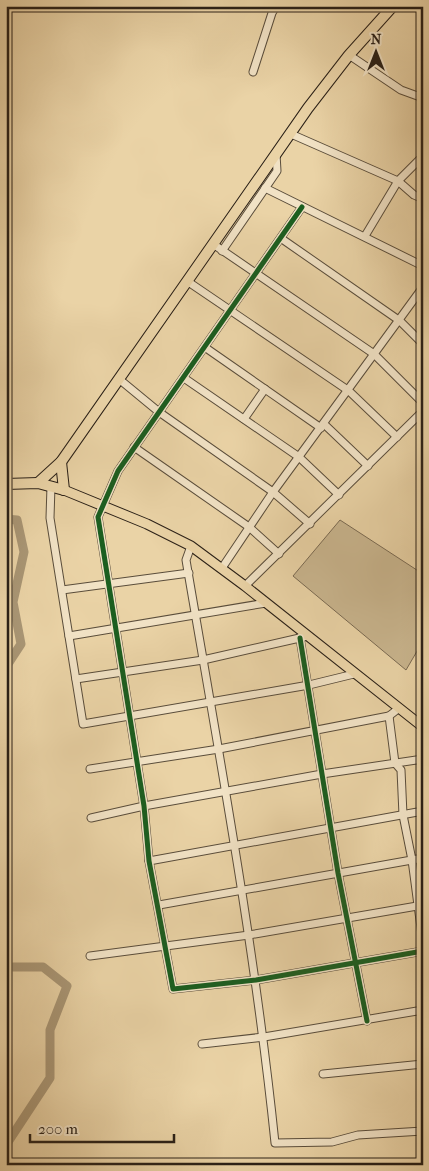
<svg xmlns="http://www.w3.org/2000/svg" width="429" height="1171" viewBox="0 0 429 1171" font-family="'IM FELL French Canon',serif">
	<rect width="100%" height="100%" fill="#ead3a6"/>
	<filter id="stains"><feTurbulence type="fractalNoise" baseFrequency=".004" numOctaves="4"/><feColorMatrix values="0 0 0 0 .2 0 0 0 0 .09 0 0 0 0 .02 0 0 0 .5 -.17"/></filter>
	<radialGradient id="worn" r=".72"><stop offset=".6" stop-color="#630" stop-opacity="0"/><stop offset="1" stop-color="#630" stop-opacity=".3"/></radialGradient>
	<!-- green -->
	<path fill="#c9b58e" stroke="#7a6a52" d="M 340,520 L 423,574 L 423,641 L 406,670 L 293,576 Z"/>
	<g fill="none" stroke-linecap="round" stroke-linejoin="round">
		<!-- river -->
		<g stroke="#a99675" stroke-width="9">
			<path d="M 6,519 L 17,520 L 24,552 L 13,602 L 21,644 L 6,667"/>
			<path d="M 6,967 L 43,967 L 67,986 L 50,1030 L 50,1078 L 6,1145"/>
		</g>
		<!-- minor casing -->
		<g stroke="#5a4d3b" stroke-width="9">
			<g id="minor">
				<path d="M 349,55 L 401,90 L 423,98"/>
				<path d="M 253,72 L 272,13 L 276,6"/>
				<path d="M 291,134 L 398,181 L 414,195 L 423,199"/>
				<path d="M 265,188 L 423,266"/>
				<path d="M 302,207 L 118,471 L 98,517 L 144,806 L 149,861 L 173,989 L 256,980 L 423,951"/>
				<path d="M 365,236 L 398,181 L 423,156"/>
				<path d="M 282,239 L 400,321 L 423,344"/>
				<path d="M 213,244 L 374,354 L 423,403"/>
				<path d="M 222,251 L 277,171 L 276,154"/>
				<path d="M 187,281 L 349,391 L 397,437"/>
				<path d="M 206,348 L 321,428"/>
				<path d="M 184,378 L 299,457 L 339,495"/>
				<path d="M 119,379 L 159,412 L 273,492 L 310,524"/>
				<path d="M 244,419 L 265,389"/>
				<path d="M 324,424 L 368,466"/>
				<path d="M 134,447 L 249,527 L 279,554"/>
				<path d="M 51,486 L 50,518 L 83,724 L 309,685 L 354,674"/>
				<path d="M 191,546 L 186,560 C 219,754 255,948 275,1143 L 332,1142 L 358,1135 L 423,1131"/>
				<path d="M 222,568 L 273,492 L 423,287"/>
				<path d="M 245,586 L 423,411"/>
				<path d="M 62,590 L 189,573"/>
				<path d="M 69,636 L 266,603"/>
				<path d="M 300,638 L 338,873 L 367,1021"/>
				<path d="M 76,679 L 203,660 L 304,637"/>
				<path d="M 389,716 L 395,763 L 401,770 L 403,815 L 412,860 L 423,943"/>
				<path d="M 90,769 L 219,749 L 389,716 L 398,709"/>
				<path d="M 91,818 L 144,806 L 322,774 L 423,759"/>
				<path d="M 149,861 L 423,811"/>
				<path d="M 159,905 L 423,858"/>
				<path d="M 90,956 L 249,935 L 423,905"/>
				<path d="M 202,1044 L 264,1037 L 423,1010"/>
				<path d="M 323,1074 L 423,1064"/>
			</g>
		</g>
		<!-- major casing -->
		<g stroke="#2a2017" stroke-width="11">
			<path id="major" d="M 64,490 L 147,524 L 191,546 L 245,586 L 423,727"/>
		</g>
		<!-- highway casing -->
		<g stroke="#2a2017" stroke-width="12">
			<g id="highway">
				<path d="M 61,462 L 64,490"/>
				<path d="M 38,483 L 61,462 L 308,108 L 349,55 L 393,6"/>
				<path d="M 6,484 L 38,483 L 64,490"/>
			</g>
		</g>
		<!-- minor -->
		<use href="#minor" stroke="#f1e2c5" stroke-width="7"/>
		<!-- major -->
		<use href="#major" stroke="#ead3a6" stroke-width="9"/>
		<!-- highway -->
		<use href="#highway" stroke="#ead3a6" stroke-width="10"/>
		<!-- cycleway casing -->
		<g stroke="#f1e2c5" stroke-width="8">
			<g id="cycleway">
				<path d="M 302,207 L 118,471 L 98,517 L 144,806 L 149,861 L 173,989 L 256,980 L 423,951"/>
				<path d="M 300,638 L 338,873 L 367,1021"/>
			</g>
		</g>
		<!-- cycleway -->
		<use href="#cycleway" stroke="#1b5e20" stroke-width="5"/>
	</g>
	<!-- margin -->
	<rect width="429" height="1171" fill="none" stroke="#ead3a6" stroke-width="25"/>
	<rect x="8" y="8" width="414" height="1156" fill="none" stroke="#2a2017" stroke-width="2.5"/>
	<rect x="12" y="12" width="404" height="1146" fill="none" stroke="#2a2017"/>
	<!-- north arrow -->
	<g transform="translate(376 52)" stroke="#f1e2c5" stroke-width="4" paint-order="stroke">
	<path d="M0-4L9 19L0 12L-9 19Z" fill="#2a2017"/>
	<text y="-8" font-size="14" font-weight="bold" text-anchor="middle" fill="#2a2017">N</text>
	</g>
	<!-- scale -->
	<path d="M30 1134v8h144v-8" fill="none" stroke="#2a2017" stroke-width="2.5"/>
	<text x="38" y="1134" font-size="15" fill="#2a2017" stroke="#f1e2c5" stroke-width="4" paint-order="stroke">200 m</text>
	<rect width="100%" height="100%" filter="url(#stains)"/>
	<rect width="100%" height="100%" fill="url(#worn)"/>
</svg>
